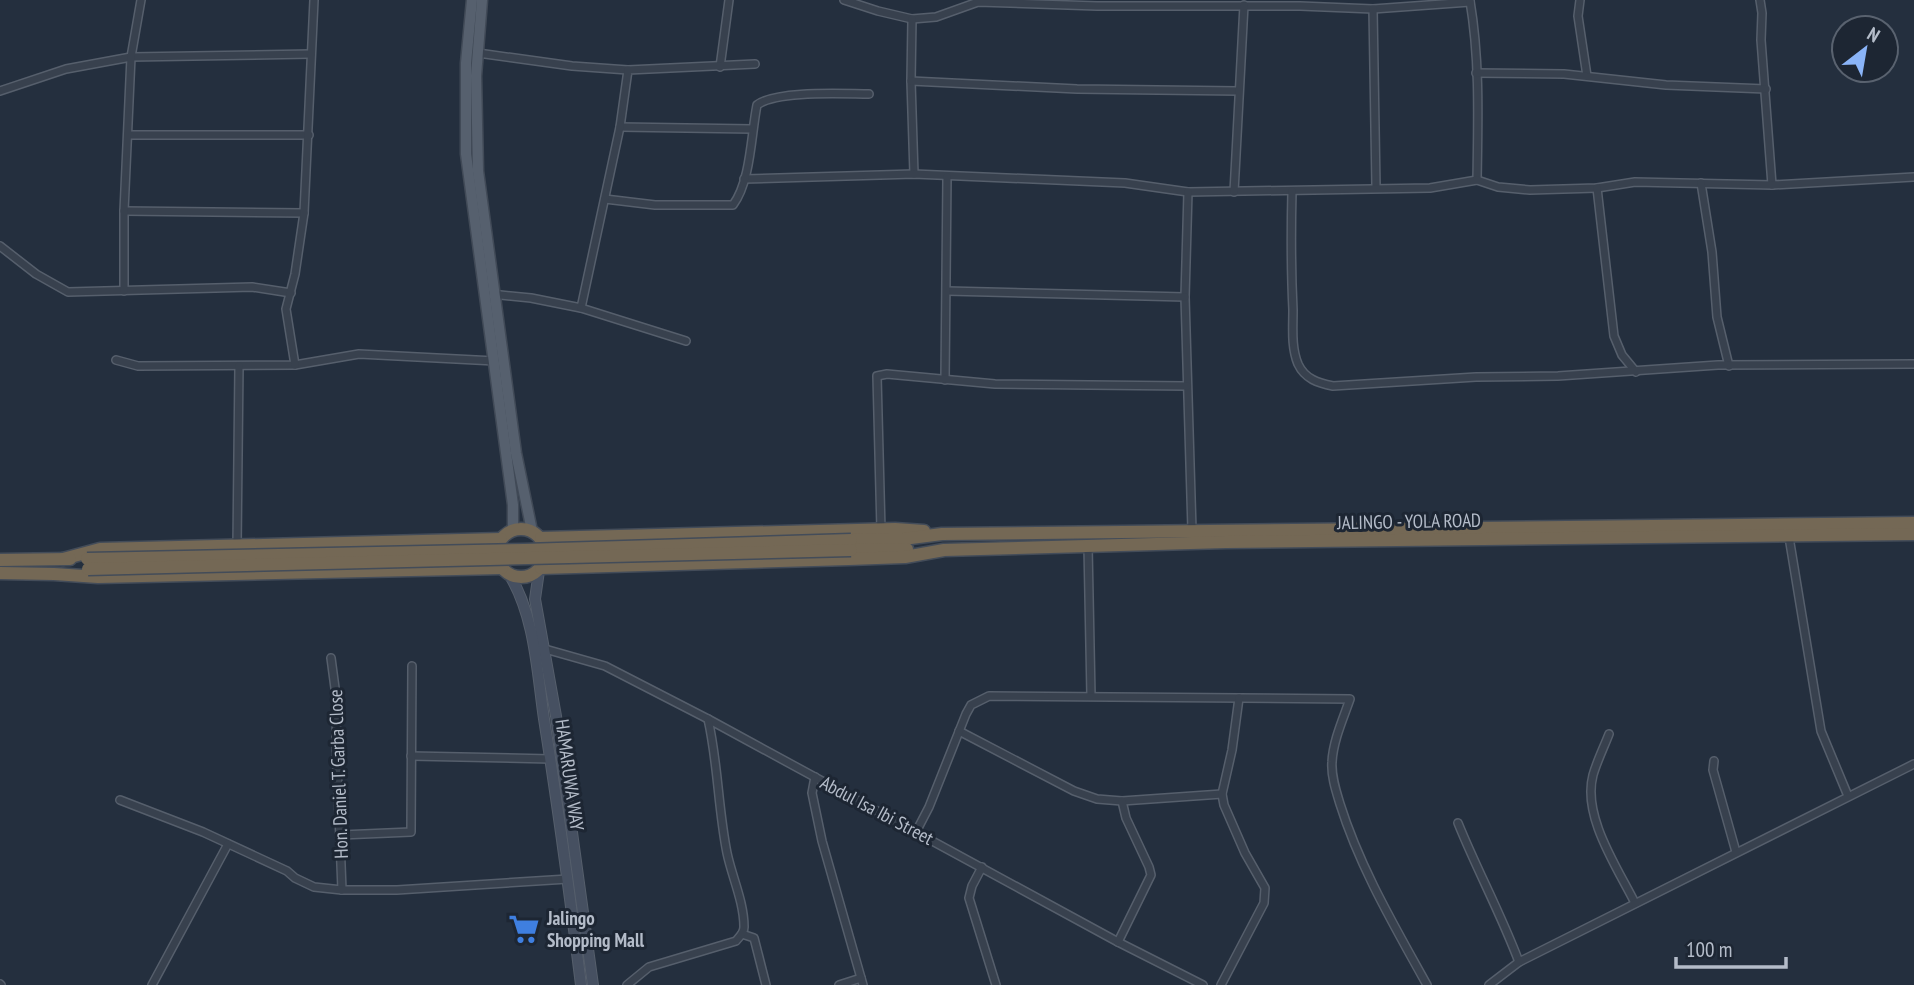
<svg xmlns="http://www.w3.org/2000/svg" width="1914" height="985" viewBox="0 0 1914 985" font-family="'PT Sans Narrow',sans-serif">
	<rect width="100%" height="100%" fill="#242f3e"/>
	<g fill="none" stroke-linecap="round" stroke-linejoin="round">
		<!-- street casing -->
		<g stroke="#565f6c" stroke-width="10">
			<g id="street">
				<path d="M 844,0 L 878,11 L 912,19 L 936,17 L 978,2 L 1097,6 L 1300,6 L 1373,9 L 1470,2"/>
				<path d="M 1580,0 L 1578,16 L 1587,76"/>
				<path d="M 1760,0 L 1762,13 L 1761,40 L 1772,185"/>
				<path d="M 1470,1 C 1480,60 1478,120 1477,180"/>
				<path d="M 1373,9 L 1376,187"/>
				<path d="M 912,19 L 911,81 L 914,174"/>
				<path d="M 478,53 L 572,66 L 628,70"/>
				<path d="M 720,67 L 729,0"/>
				<path d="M 1476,73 L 1564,74 L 1666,85 L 1766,89"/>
				<path d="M 911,81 L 1077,89 L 1238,91"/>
				<path d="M 0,91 L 66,69 L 131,57 L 311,54"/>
				<path d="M 620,127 L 752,129"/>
				<path d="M 129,135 L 309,135"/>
				<path d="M 744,179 L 914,174 L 1125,183 L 1188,192 L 1430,188 L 1477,180 L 1498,187 L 1530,190 L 1597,188 L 1635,182 L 1772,185 L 1914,177"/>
				<path d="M 1701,183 L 1712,252 L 1717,317 L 1729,366"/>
				<path d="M 1597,188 L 1614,336 L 1622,355 L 1636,372"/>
				<path d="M 1292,191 C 1291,231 1291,270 1293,310 C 1293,328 1291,347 1298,364 C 1305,379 1318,383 1333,386 L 1476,377 L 1558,376 L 1718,365 L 1914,364"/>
				<path d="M 1188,192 L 1185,297 L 1192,530"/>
				<path d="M 1234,192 L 1244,5"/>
				<path d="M 605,199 L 655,205 L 733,205 C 751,181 751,134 757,105 C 776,90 844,94 869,94"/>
				<path d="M 124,211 L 304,213"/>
				<path d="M 0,246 L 36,274 L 68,292 L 252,287 L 291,293"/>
				<path d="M 124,291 L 124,211 L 131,57 L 141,0"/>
				<path d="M 947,291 L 1185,297"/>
				<path d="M 491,294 L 531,298 L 581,308 L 620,127 L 628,70 L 755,64"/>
				<path d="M 581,308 L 686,341"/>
				<path d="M 116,360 L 138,366 L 295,365 L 359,354 L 495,361"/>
				<path d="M 295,365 L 286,309 L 295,274 L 304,213 L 314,0"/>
				<path d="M 945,380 L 947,177"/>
				<path d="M 881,530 L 877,376 L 887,374 L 995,384 L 1187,386"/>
				<path d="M 1789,537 L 1821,731 L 1848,796"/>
				<path d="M 237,546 L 239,366"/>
				<path d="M 1088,546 L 1091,696"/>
				<path d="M 545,649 L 605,666 L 708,719 L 1118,942 L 1203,985"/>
				<path d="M 331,658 L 337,703 L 336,739 L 342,890"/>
				<path d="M 959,731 L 1074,791 L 1097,799 L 1122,801 L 1222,794"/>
				<path d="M 1609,734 C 1604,747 1597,761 1593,775 C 1582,816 1617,867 1635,903"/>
				<path d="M 411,756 L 551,759"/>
				<path d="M 1714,761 L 1713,770 L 1736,852"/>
				<path d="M 815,777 L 812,793 L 822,841 L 863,985"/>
				<path d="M 120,800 L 203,832 L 287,871 L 295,878 L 314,887 L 342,890 L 397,890 L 568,879"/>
				<path d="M 1458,823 C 1477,870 1501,914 1519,962"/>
				<path d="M 916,832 L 929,807 L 966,714 L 971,705 L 989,696 L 1350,699 C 1343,719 1333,741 1332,762 C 1331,776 1336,791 1340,804 C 1360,868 1395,927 1427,985"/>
				<path d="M 341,835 L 411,832 L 412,666"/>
				<path d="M 982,867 L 972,886 L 969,898 L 996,985"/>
				<path d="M 742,934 L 754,938 L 766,985"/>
				<path d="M 1118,942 L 1151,875 L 1149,867 L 1126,818 L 1122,801"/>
				<path d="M 0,984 L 1,985"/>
				<path d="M 152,985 L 228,844"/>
				<path d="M 627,985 L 649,967 L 736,941 C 740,936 744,933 744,927 C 744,902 732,877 727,853 C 718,808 718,763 708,719"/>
				<path d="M 839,985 L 861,978"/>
				<path d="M 1221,985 L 1264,903 L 1265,888 L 1245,853 L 1224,805 L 1222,794 L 1232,750 L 1239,698"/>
				<path d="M 1489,985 L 1519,962 L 1914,764"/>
			</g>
		</g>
		<!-- secondary casing -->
		<g stroke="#565f6c" stroke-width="12">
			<g id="secondary">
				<path d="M 539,571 L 535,599 L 556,716 L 593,985"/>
				<path d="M 509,574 C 535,616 537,671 544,719 C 558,807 570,896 581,985"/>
			</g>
		</g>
		<!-- primary casing -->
		<g stroke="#414a57" stroke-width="13">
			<g id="primary">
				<path d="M 472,0 L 466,63 L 466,154 L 513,505 L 513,530"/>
				<path d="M 482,0 L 476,76 L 478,171 L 516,453 L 532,531"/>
			</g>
		</g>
		<!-- highway casing -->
		<g stroke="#434c59" stroke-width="15">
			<g id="highway">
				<circle cx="521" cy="553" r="24"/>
				<path d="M 541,538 L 895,529 L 924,531"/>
				<path d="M 851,540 L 903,539 L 942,534 L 1914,523"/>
				<path d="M 851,550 L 907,549"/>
				<path d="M 63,559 L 100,549 L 501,539"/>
				<path d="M 0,560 L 70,559"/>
				<path d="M 541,568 L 849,559 L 905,557 L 944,550 L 1226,542 L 1914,534"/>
				<path d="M 0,573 L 54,574 L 98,577 L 502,568"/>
			</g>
		</g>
		<!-- street -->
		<use href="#street" stroke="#38414e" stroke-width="7"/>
		<!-- secondary -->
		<use href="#secondary" stroke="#465061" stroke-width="10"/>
		<!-- primary -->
		<use href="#primary" stroke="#56606e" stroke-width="10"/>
		<!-- highway -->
		<use href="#highway" stroke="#746855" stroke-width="12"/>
		<!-- highway-bridge casing -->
		<g stroke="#434c59" stroke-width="15" stroke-linecap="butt">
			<g id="highway-bridge">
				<path d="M 87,559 L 524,550 L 851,540"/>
				<path d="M 88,569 L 851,550"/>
			</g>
		</g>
		<!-- highway-bridge -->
		<use href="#highway-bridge" stroke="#746855" stroke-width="12"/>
	</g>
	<!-- icons -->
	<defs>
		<g id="supermarket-bare" transform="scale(2.415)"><path d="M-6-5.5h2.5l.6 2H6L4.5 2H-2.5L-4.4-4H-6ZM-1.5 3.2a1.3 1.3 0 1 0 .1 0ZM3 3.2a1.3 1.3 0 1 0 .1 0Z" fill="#3f7fe0" stroke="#1d2633" stroke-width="2.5" paint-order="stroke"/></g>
	</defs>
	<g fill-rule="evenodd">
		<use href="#supermarket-bare" x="524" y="929"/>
	</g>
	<g text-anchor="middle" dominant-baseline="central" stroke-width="6" stroke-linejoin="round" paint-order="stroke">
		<!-- street labels -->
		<g font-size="19" fill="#b4bcc9" stroke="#1d2633">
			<text transform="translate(1409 521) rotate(-1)">JALINGO - YOLA ROAD</text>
			<text transform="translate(338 774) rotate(-92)">Hon. Daniel T. Garba Close</text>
			<text transform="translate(570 775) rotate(82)">HAMARUWA WAY</text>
			<text transform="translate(877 810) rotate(28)">Abdul Isa Ibi Street</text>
		</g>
		<!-- poi labels -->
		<g font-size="19" font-weight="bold" fill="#b4bcc9" stroke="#1d2633" text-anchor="start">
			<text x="547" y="918">Jalingo<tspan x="547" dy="22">Shopping Mall</tspan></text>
		</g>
	</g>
	<!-- north arrow -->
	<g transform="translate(1865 49) rotate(31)"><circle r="33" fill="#1d2633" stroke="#59626f" stroke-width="2"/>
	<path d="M0-5L12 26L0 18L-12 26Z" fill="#8ab4f8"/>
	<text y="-10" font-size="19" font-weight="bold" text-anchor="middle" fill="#b4bcc9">N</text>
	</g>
	<!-- scale -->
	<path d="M1676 957v10h110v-10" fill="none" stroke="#b4bcc9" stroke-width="3.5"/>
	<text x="1686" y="957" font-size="21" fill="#b4bcc9" stroke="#1d2633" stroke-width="5" paint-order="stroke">100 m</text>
</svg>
